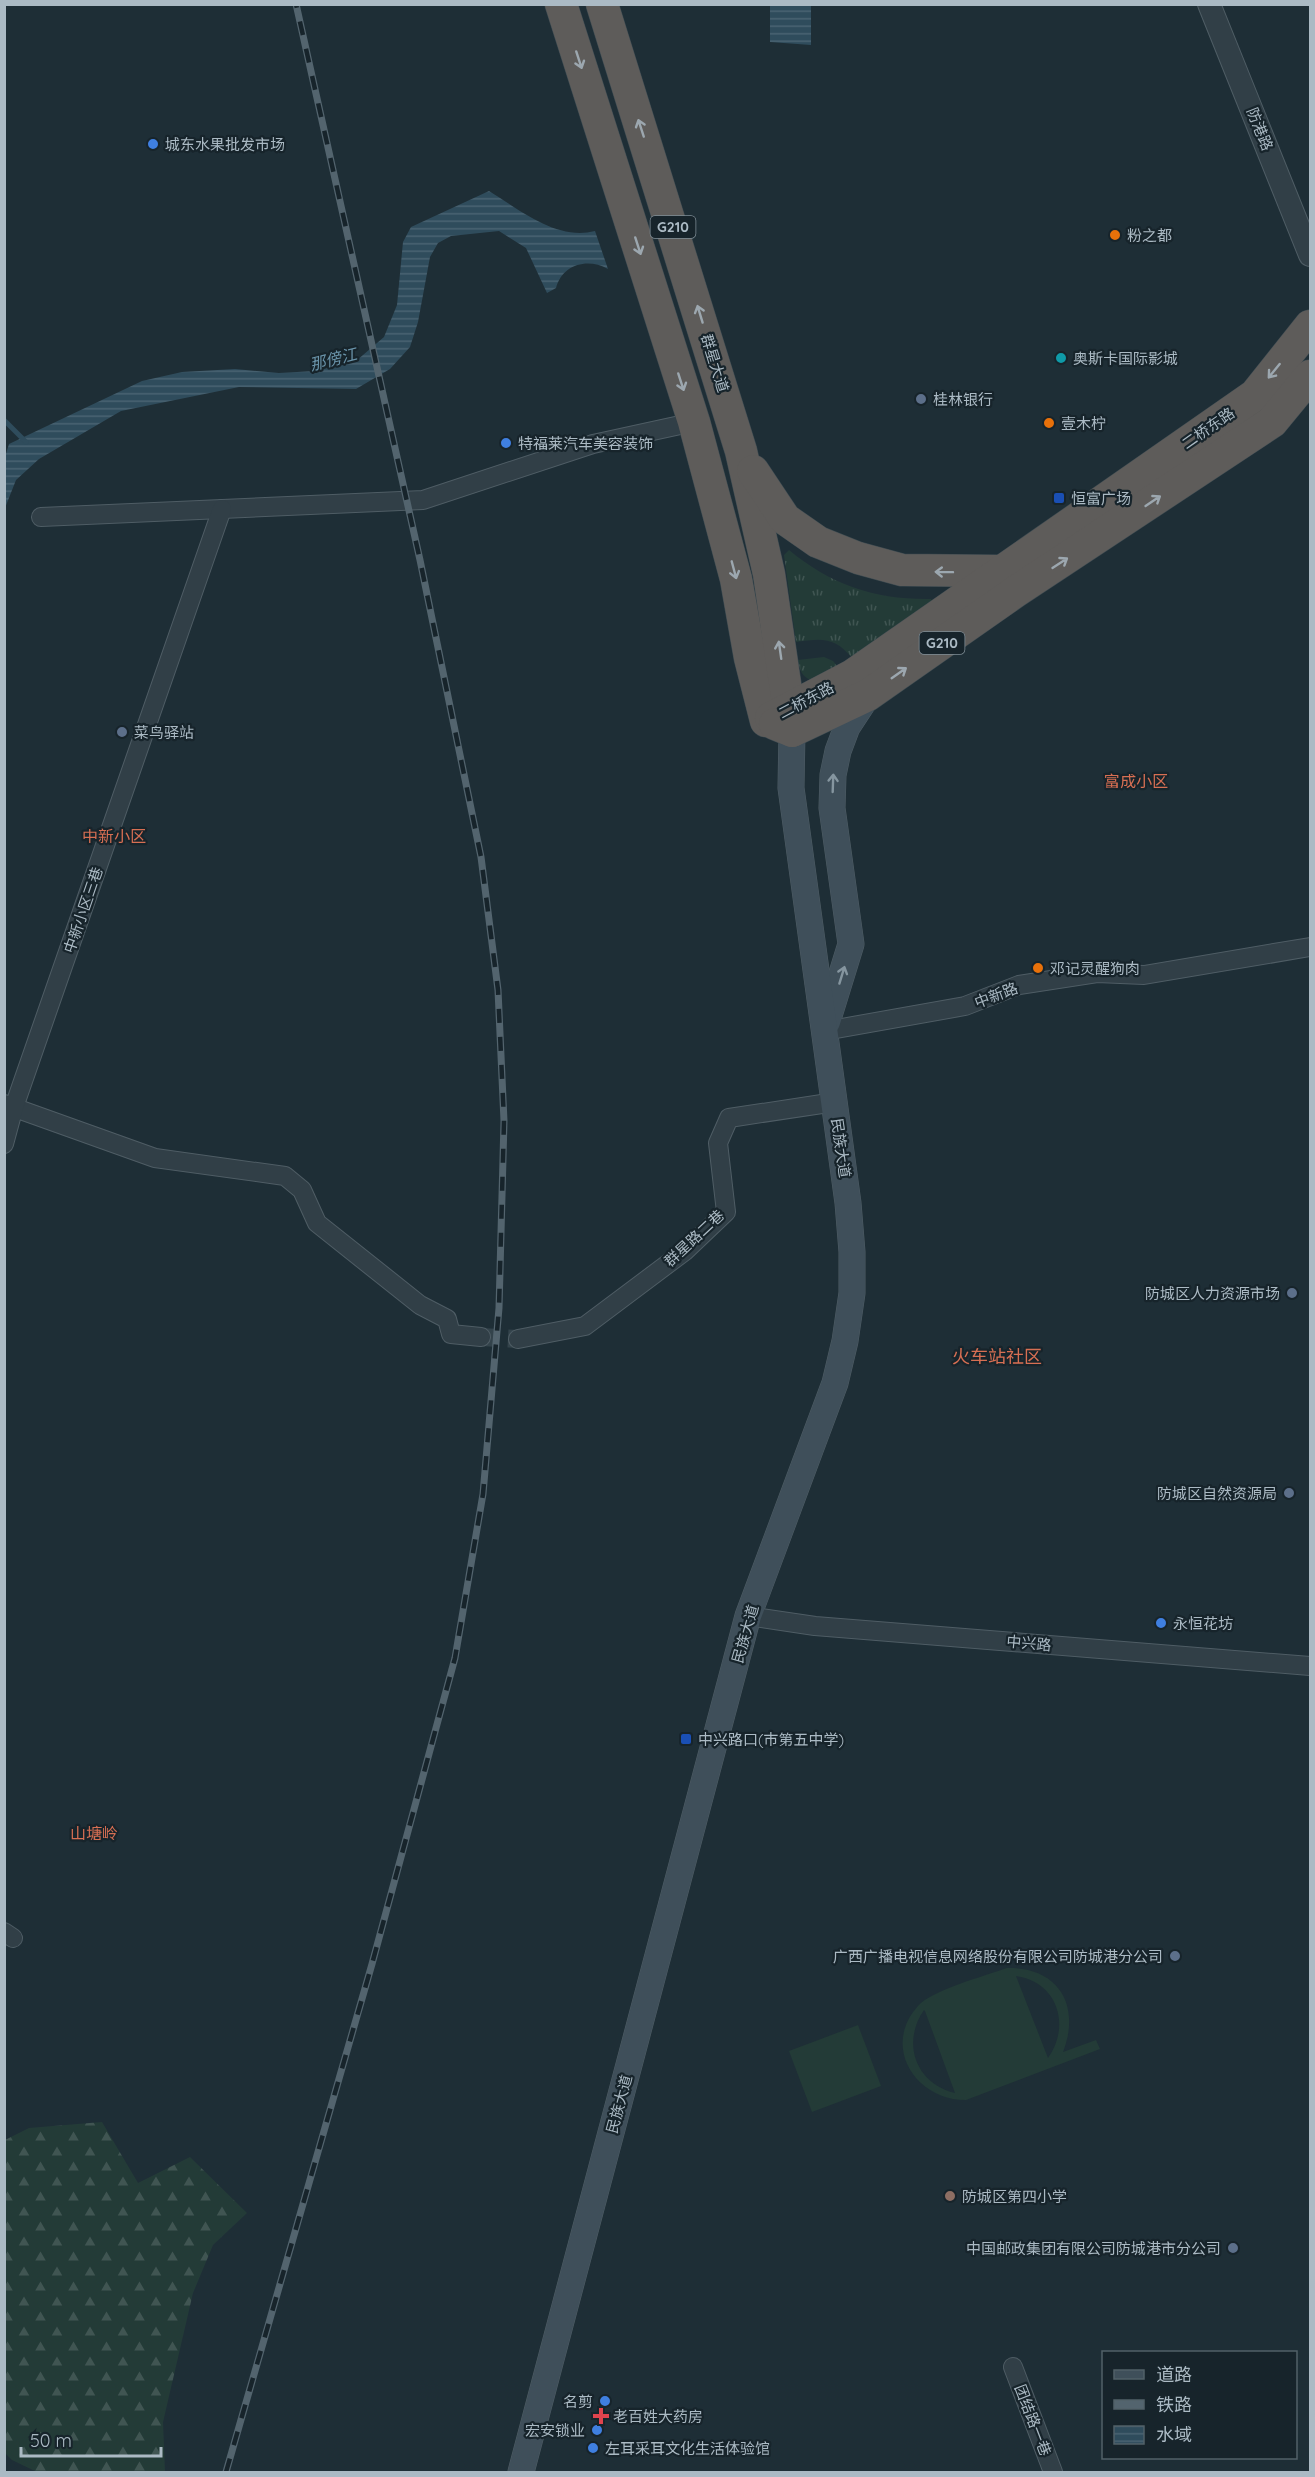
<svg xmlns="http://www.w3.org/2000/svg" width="1315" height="2477" viewBox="0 0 1315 2477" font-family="Quicksand,'Noto Sans SC',sans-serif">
	<defs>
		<pattern id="grass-tufts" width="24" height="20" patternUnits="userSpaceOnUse" patternTransform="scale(1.5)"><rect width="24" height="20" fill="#233b37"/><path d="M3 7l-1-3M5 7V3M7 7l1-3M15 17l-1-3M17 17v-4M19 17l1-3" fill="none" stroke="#405552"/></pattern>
		<pattern id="forest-firs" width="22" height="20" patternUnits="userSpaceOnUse" patternTransform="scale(1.5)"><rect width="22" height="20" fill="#233b37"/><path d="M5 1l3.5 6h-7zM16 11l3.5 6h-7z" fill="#405552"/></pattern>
		<pattern id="water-rules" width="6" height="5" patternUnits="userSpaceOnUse" patternTransform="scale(1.5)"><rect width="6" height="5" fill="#2f4c5c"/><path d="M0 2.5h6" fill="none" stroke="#4a6472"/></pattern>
	</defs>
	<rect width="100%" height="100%" fill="#1e2e36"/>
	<!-- grass -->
	<g fill="url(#grass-tufts)">
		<path d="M 789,550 C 831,585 876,600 931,599 L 933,603 L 853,659 C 835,637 823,638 796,642 L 784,555 Z"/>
		<path d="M 824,657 L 833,661 L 839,668 L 811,680 C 801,676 800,670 798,660 Z"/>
	</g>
	<!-- forest -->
	<path fill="url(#forest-firs)" d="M 102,2122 L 138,2183 L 190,2157 L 247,2213 L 213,2245 L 193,2293 L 163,2422 L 165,2472 L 37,2472 L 12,2460 L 5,2453 L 5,2140 L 29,2128 Z"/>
	<!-- pitch -->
	<g fill="#233b37" fill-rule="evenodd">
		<path d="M 1007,1968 C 1059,1967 1081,2006 1063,2052 L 1096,2040 L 1100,2049 L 966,2100 C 916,2100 881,2047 918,2006 C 932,1990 985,1976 1007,1968 ZM 1016,1976 C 1058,1982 1071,2026 1048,2058 ZM 924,2010 L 925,2011 L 955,2093 C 916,2084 901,2043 924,2010 Z"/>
		<path d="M 858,2025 L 881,2086 L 812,2112 L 789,2051 Z"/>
	</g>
	<!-- water -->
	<g fill="url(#water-rules)">
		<path d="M 770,5 L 811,5 L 811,45 L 770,42 Z"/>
		<path d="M 489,191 C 520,210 557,241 595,231 L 608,269 C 587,257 562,265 556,288 L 547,293 L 526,248 L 499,231 L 451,236 L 438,243 L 430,257 L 418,322 L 410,347 L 390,369 L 356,389 L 239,387 L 121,411 L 39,459 L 16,480 L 5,508 L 5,457 L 9,444 L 142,381 L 182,372 L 235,369 L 279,373 L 315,371 L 356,361 L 384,337 L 397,305 L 403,242 L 411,227 Z"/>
	</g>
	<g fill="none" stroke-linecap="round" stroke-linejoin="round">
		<!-- stream -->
		<path stroke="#2f4c5c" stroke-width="5" d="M 4,420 L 26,442"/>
		<!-- minor-tunnel -->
		<path stroke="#33434b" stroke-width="18" stroke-dasharray="18 9" stroke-linecap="butt" d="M 481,1337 L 518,1339"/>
		<!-- minor casing -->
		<g stroke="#4f5d65" stroke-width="20">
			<g id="minor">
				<path d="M 41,517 L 423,500 L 593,444 L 694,422"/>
				<path d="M 825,1031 L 965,1006 L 1019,985 L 1097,973 L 1144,975 L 1310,947"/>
				<path d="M 4,1104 L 155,1158 L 285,1176 L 302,1190 L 317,1223 L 420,1305 L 447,1319 L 451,1334 L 481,1337"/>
				<path d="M 4,1144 L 14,1107 L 222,509"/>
				<path d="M 518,1339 L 585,1326 L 685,1251 L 726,1212 L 718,1143 L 729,1118 L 835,1102"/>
				<path d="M 748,1616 L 815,1626 L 1310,1666"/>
				<path d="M 4,1932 L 13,1938"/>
				<path d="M 1013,2367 L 1053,2472"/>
			</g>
		</g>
		<!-- tertiary casing -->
		<g stroke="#4f5d65" stroke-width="24">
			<path id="tertiary" d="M 1209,4 L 1310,255"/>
		</g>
		<!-- secondary casing -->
		<g stroke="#4f5d65" stroke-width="27">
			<g id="secondary">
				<path d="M 827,1022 L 851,944 L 832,808 L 833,775 L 838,751 L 847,727 L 868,695"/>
				<path d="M 521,2472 L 748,1616 L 835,1383 L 845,1341 L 852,1293 L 852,1252 L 848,1203 L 791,788 L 792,731"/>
			</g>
		</g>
		<!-- trunk casing -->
		<g stroke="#3c4a51" stroke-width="33">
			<g id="trunk">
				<path d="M 561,4 L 694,422 L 736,579 L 750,658 L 766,721"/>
				<path d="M 602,4 L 741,451 L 769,574 L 792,731"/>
				<path d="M 753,471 L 785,519 L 818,542 L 858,558 L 902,570 L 1003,571"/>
				<path d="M 771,718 L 853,675 L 1255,395 L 1310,326"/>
				<path d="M 775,724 L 792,731 L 868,695 L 1015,592 L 1272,422 L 1310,376"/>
			</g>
		</g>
		<!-- minor -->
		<use href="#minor" stroke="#313f47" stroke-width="18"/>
		<!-- tertiary -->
		<use href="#tertiary" stroke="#313f47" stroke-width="22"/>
		<!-- secondary -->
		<use href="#secondary" stroke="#3f4f5a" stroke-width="26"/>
		<!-- trunk -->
		<use href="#trunk" stroke="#5e5c5a" stroke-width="32"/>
		<!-- rail casing -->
		<g stroke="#53646e" stroke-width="7">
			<path id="rail" d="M 226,2472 L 372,1964 L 455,1658 L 483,1494 L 499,1308 L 504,1121 L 498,990 L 481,857 L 420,560 L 296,4"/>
		</g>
		<!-- rail -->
		<use href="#rail" stroke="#17242b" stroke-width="4.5" stroke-dasharray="14" stroke-linecap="butt"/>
	</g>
	<!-- one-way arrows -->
	<defs><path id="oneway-shaft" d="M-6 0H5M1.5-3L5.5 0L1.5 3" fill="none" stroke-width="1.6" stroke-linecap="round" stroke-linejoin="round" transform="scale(1.5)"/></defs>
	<g stroke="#9ca7af">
		<use href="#oneway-shaft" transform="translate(579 60) rotate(72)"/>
		<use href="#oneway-shaft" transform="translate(641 128) rotate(-108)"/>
		<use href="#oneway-shaft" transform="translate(638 246) rotate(72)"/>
		<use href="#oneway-shaft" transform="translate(700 314) rotate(-107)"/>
		<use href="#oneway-shaft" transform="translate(1274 371) rotate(129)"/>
		<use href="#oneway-shaft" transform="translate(681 382) rotate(72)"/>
		<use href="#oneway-shaft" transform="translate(1153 501) rotate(-34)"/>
		<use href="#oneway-shaft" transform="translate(1060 563) rotate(-33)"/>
		<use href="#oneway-shaft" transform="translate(734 570) rotate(75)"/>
		<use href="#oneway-shaft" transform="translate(944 572) rotate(-179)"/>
		<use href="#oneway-shaft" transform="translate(780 650) rotate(-98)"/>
		<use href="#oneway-shaft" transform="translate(899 673) rotate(-35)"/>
	</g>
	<g stroke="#85959f">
		<use href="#oneway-shaft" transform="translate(833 783) rotate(-88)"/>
		<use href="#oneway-shaft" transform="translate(842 975) rotate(-73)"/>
	</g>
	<!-- markers -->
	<g fill="#3f7fe0" stroke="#17242b" stroke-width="2">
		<circle cx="153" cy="144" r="6"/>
		<circle cx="506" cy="443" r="6"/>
		<circle cx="1161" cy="1623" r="6"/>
		<circle cx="605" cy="2401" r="6"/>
		<circle cx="597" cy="2430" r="6"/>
		<circle cx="593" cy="2448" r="6"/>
	</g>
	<g fill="#e8710a" stroke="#17242b" stroke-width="2">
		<circle cx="1115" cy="235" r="6"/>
		<circle cx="1049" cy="423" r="6"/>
		<circle cx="1038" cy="968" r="6"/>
	</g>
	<circle fill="#0f9aa8" stroke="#17242b" stroke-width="2" cx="1061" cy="358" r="6"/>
	<g fill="#5c6f8a" stroke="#17242b" stroke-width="2">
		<circle cx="921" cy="399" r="6"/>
		<circle cx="122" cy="732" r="6"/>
		<circle cx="1292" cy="1293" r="6"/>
		<circle cx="1289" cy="1493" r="6"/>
		<circle cx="1175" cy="1956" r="6"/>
		<circle cx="1233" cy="2248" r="6"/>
	</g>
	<g fill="#1a4fb4" stroke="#17242b" stroke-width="2">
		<rect x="1053" y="492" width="12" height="12" rx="3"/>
		<rect x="680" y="1733" width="12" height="12" rx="3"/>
	</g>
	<circle fill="#8d6e63" stroke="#17242b" stroke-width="2" cx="950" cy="2196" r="6"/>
	<path fill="#e0444e" stroke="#17242b" stroke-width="2" d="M598 2407h6v6h6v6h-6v6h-6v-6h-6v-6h6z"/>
	<g text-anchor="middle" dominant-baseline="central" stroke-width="4.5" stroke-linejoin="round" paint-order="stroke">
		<!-- shield labels -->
		<g fill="#17242b" stroke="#7f8d96" stroke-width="1.5">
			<rect x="650.5" y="216" width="45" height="22" rx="4.5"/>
			<rect x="919.5" y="632" width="45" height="22" rx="4.5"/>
		</g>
		<g font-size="14" font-weight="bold" fill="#abbac4">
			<text x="673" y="227">G210</text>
			<text x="942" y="643">G210</text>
		</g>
		<!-- street labels -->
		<g font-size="15" fill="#abbac4" stroke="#17242b">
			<text transform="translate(1260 129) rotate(68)">防港路</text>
			<text transform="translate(715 363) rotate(73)">群星大道</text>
			<text transform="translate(1208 428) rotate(-35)">二桥东路</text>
			<text transform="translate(806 700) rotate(-28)">二桥东路</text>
			<text transform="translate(83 910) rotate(-71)">中新小区三巷</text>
			<text transform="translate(996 995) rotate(-21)">中新路</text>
			<text transform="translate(841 1148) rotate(82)">民族大道</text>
			<text transform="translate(694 1238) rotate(-43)">群星路二巷</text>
			<text transform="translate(745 1634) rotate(-74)">民族大道</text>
			<text transform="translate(1029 1643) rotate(5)">中兴路</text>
			<text transform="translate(619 2104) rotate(-75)">民族大道</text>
			<text transform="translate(1033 2420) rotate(69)">团结路一巷</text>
		</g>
		<!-- poi labels -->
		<g font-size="15" fill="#abbac4" stroke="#17242b" text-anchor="start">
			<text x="165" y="144">城东水果批发市场</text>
			<text x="1127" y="235">粉之都</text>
			<text x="1073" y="358">奥斯卡国际影城</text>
			<text x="933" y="399">桂林银行</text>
			<text x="1061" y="423">壹木柠</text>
			<text x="518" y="443">特福莱汽车美容装饰</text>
			<text x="1071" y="498">恒富广场</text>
			<text x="134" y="732">菜鸟驿站</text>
			<text x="1050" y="968">邓记灵醒狗肉</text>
			<text x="1280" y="1293" text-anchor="end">防城区人力资源市场</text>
			<text x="1277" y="1493" text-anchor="end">防城区自然资源局</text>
			<text x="1173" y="1623">永恒花坊</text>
			<text x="698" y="1739">中兴路口(巿第五中学)</text>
			<text x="1163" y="1956" text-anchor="end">广西广播电视信息网络股份有限公司防城港分公司</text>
			<text x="962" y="2196">防城区第四小学</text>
			<text x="1221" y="2248" text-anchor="end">中国邮政集团有限公司防城港市分公司</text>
			<text x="593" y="2401" text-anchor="end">名剪</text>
			<text x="613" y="2416">老百姓大药房</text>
			<text x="585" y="2430" text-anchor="end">宏安锁业</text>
			<text x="605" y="2448">左耳采耳文化生活体验馆</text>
		</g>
		<!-- water labels -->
		<g font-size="16" font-style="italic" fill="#6a94aa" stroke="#17242b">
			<text transform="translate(333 359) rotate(-14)">那傍江</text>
		</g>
		<!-- neighbourhood labels -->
		<g font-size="16" fill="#d76f53" stroke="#17242b">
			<text x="1136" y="781">富成小区</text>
			<text x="114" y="836">中新小区</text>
			<text x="94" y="1833">山塘岭</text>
		</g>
		<!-- quarter labels -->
		<g font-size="18" fill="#d76f53" stroke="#17242b">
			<text x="997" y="1356">火车站社区</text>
		</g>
	</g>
	<!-- border -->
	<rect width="1315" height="2477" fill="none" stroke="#abbac4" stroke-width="12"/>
	<!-- legend -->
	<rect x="1102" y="2351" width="195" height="108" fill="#17242b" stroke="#526068" stroke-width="1.5"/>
	<rect x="1114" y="2370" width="30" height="9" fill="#3f4f5a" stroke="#526068" stroke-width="1.5"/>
	<text x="1156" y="2381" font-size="18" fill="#abbac4">道路</text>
	<rect x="1114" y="2400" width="30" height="9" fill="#53646e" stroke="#526068" stroke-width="1.5"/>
	<text x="1156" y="2411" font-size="18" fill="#abbac4">铁路</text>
	<rect x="1114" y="2426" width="30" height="18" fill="url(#water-rules)" stroke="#526068" stroke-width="1.5"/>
	<text x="1156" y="2441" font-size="18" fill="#abbac4">水域</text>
	<!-- scale -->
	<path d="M21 2447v9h140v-9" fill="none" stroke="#abbac4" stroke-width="3"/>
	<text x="30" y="2447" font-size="18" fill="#abbac4" stroke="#17242b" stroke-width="4.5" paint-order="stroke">50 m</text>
</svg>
